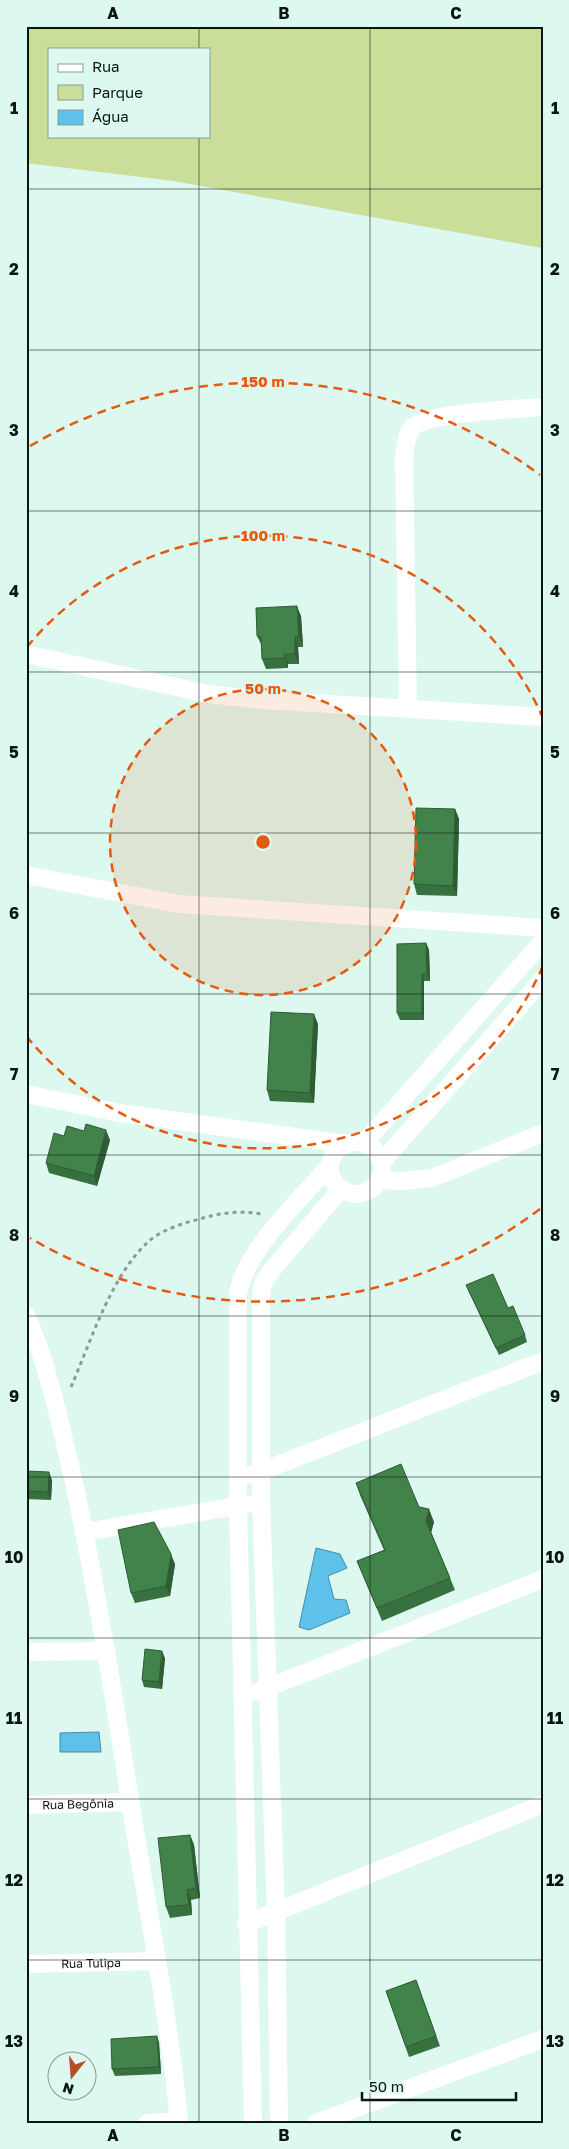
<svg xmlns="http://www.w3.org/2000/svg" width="569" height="2149" viewBox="0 0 569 2149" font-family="'Golos Text',sans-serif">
	<rect width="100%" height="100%" fill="#dcf8ef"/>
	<!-- green -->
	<path fill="#cadd99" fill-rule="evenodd" d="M 26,26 L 543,26 L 543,248 L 174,181 L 26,163 ZM 49,49 L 209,49 L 209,136 L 49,136 Z"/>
	<!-- water -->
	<g fill="#5dc1e9" stroke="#448da8">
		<path d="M 316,1548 L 340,1554 L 347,1568 L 328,1576 L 334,1599 L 346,1600 L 350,1613 L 309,1630 L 299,1627 Z"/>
		<path d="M 99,1732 L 101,1752 L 60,1752 L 60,1733 Z"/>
	</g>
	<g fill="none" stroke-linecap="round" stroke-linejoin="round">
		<!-- path -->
		<path stroke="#889d97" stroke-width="3" stroke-dasharray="4 4" stroke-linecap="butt" d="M 71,1387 C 91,1341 111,1276 148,1242 C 161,1230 183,1223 200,1219 C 219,1213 241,1210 261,1214"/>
		<!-- street -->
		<g stroke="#fff" stroke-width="18">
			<path d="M 26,654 L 208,694 L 263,700 L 543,717"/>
			<path d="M 408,709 L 404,456 C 406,447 406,434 413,427 C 428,412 518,409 543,407"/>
			<path d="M 26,875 L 179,904 L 543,928"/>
			<path d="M 26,1094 L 120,1113 L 346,1144"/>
			<circle cx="356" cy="1168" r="26"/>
			<path d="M 364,1143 L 543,941"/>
			<path d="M 382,1162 L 543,979"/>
			<path d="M 380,1180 L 402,1181 L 432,1178 L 543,1133"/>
			<path d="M 26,1315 C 49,1367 60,1423 73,1478 C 95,1580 112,1684 128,1787 C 145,1899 169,2010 179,2123"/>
			<path d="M 252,1475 L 543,1361"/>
			<path d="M 85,1532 L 248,1504"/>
			<path d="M 26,1652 L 107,1651"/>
			<path d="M 257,1692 L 543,1579"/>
			<path id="s1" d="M 26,1805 L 130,1802"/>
			<path d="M 246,1924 L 543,1804"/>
			<path id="s2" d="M 26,1964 L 156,1961"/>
			<path d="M 147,2123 L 179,2122"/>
			<path d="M 253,2123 L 238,1506 L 238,1294 C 244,1251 302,1198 330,1165"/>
			<path d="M 279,2123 L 276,1912 L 261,1501 L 261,1296 L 263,1284 L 271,1271 L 341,1189"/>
			<path d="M 316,2123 L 543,2039"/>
		</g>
	</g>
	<!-- wall -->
	<g fill="#387140">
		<path d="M 301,616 L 303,647 L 298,647 L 299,664 L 288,664 L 288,668 L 266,669 L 262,659 L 262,646 L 257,636 Z"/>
		<path d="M 455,809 L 459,819 L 457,896 L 417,895 L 414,884 Z"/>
		<path d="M 426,943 L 429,950 L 430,981 L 424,981 L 424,1020 L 400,1020 L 397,1013 Z"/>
		<path d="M 318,1024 L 314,1103 L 270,1101 L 267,1090 Z"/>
		<path d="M 64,1136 L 110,1140 L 97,1186 L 49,1173 L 46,1163 Z"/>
		<path d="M 466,1285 L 525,1335 L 527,1342 L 499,1355 L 469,1292 Z"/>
		<path d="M 26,1471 L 52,1480 L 51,1500 L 26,1499 Z"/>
		<path d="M 356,1483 L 419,1507 L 434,1522 L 431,1532 L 455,1590 L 382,1621 L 357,1561 L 384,1550 L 360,1495 Z"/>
		<path d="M 175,1564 L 170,1596 L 135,1603 L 131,1593 Z"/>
		<path d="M 165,1658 L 162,1689 L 144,1687 L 142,1680 Z"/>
		<path d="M 190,1835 L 194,1845 L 200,1898 L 191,1900 L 192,1915 L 170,1918 L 166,1907 Z"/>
		<path d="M 416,1980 L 440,2046 L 409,2057 L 386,1991 Z"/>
		<path d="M 157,2036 L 159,2043 L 161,2074 L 115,2076 L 112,2069 Z"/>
	</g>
	<!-- shaded-wall -->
	<g fill="#2e5c34">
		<path d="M 297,606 L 301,616 L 303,647 L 299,636 Z"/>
		<path d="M 295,637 L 298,647 L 299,664 L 295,654 Z"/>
		<path d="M 284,654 L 288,664 L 288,668 L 285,658 Z"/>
		<path d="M 455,809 L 459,819 L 457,896 L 453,886 Z"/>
		<path d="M 426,943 L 429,950 L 430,981 L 427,974 Z"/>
		<path d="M 422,974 L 424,981 L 424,1020 L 422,1013 Z"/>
		<path d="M 314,1014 L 318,1024 L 314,1103 L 310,1093 Z"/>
		<path d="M 106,1130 L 110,1140 L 97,1186 L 94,1176 Z"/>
		<path d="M 49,1472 L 52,1480 L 51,1500 L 48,1492 Z"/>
		<path d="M 429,1509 L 434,1522 L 431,1533 L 426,1521 Z"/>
		<path d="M 171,1554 L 175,1564 L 170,1596 L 166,1586 Z"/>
		<path d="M 162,1651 L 165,1658 L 162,1689 L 159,1682 Z"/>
		<path d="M 190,1835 L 194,1845 L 200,1898 L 196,1888 Z"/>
		<path d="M 187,1890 L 191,1900 L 192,1915 L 189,1905 Z"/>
		<path d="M 157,2036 L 159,2043 L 161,2074 L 159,2067 Z"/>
	</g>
	<!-- building -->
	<g fill="#41834b" stroke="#2e5c34">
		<path d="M 297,606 L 299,636 L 295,637 L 295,654 L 284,654 L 285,658 L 262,659 L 261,637 L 257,636 L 256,608 Z"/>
		<path d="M 416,808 L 455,809 L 453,886 L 414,884 Z"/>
		<path d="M 426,943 L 427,974 L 422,974 L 422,1013 L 397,1013 L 397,944 Z"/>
		<path d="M 271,1012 L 314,1014 L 310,1093 L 267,1090 Z"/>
		<path d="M 86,1124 L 106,1130 L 94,1176 L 46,1163 L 54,1133 L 64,1136 L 67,1126 L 84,1131 Z"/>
		<path d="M 493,1274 L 508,1308 L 513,1306 L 525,1335 L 496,1348 L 466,1285 Z"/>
		<path d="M 401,1464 L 419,1507 L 429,1509 L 426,1521 L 450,1578 L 377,1608 L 357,1561 L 385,1550 L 356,1483 Z"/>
		<path d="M 26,1471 L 49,1472 L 48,1492 L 26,1491 Z"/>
		<path d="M 154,1522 L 171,1554 L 166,1586 L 131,1593 L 118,1530 Z"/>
		<path d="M 145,1649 L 162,1651 L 159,1682 L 142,1680 Z"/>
		<path d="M 190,1835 L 196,1888 L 187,1890 L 189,1905 L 166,1907 L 158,1838 Z"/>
		<path d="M 416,1980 L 436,2036 L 406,2047 L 386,1991 Z"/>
		<path d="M 157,2036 L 159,2067 L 112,2069 L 111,2039 Z"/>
	</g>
	<!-- grid -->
	<path fill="none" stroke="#0b1512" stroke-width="1" stroke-opacity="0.55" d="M 199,26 L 199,49M 370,26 L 370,2123M 199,136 L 199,2123M 26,189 L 543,189M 26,350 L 543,350M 26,511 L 543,511M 26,672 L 543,672M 26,833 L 543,833M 26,994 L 543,994M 26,1155 L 543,1155M 26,1316 L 543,1316M 26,1477 L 543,1477M 26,1638 L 543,1638M 26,1799 L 543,1799M 26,1960 L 543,1960"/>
	<!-- distance rings -->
	<circle cx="263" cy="842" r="153" fill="#e8590c" fill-opacity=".12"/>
	<g fill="none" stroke="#e8590c" stroke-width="2.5" stroke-dasharray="9 6">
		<circle cx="263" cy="842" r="153"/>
		<path d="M543 966A306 306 0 0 1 27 1037M27 647A306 306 0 0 1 543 718"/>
		<path d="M540 1209A460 460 0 0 1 30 1238M30 446A460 460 0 0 1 540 475"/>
	</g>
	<g text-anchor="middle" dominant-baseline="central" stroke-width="4" stroke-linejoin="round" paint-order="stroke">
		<!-- street labels -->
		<g font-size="12" fill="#0b1512" stroke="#dcf8ef">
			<text stroke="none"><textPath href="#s1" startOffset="52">Rua Begônia</textPath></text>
			<text stroke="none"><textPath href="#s2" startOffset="65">Rua Tulipa</textPath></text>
		</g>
	</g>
	<circle cx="263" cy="842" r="8" fill="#e8590c" stroke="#dcf8ef" stroke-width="2.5"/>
	<g font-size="15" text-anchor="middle" font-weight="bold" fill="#e8590c" stroke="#dcf8ef" stroke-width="4" stroke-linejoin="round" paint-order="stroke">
		<text x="263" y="387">150 m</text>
		<text x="263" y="541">100 m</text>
		<text x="263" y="694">50 m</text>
	</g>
	<!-- border -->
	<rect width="569" height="2149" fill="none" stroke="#dcf8ef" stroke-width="55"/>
	<!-- legend -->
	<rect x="48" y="48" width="162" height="90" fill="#dcf8ef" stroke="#889d97"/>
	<rect x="58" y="64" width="25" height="8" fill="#ffffff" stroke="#889d97"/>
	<text x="92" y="72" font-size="15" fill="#0b1512">Rua</text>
	<rect x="58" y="85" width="25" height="15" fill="#cadd99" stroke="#889d97"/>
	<text x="92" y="98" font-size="15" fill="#0b1512">Parque</text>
	<rect x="58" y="110" width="25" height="15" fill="#5dc1e9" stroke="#889d97"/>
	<text x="92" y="122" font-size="15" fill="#0b1512">Água</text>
	<!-- north arrow -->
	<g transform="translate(72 2076) rotate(197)"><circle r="24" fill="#dcf8ef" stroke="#889d97"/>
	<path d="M0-4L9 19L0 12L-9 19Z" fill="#b64f26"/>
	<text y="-8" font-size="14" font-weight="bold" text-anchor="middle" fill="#0b1512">N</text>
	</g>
	<!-- scale -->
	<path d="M362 2092v8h154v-8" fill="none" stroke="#0b1512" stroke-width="2.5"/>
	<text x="369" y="2092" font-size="15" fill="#0b1512" stroke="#dcf8ef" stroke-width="4" paint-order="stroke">50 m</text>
	<rect x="28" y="28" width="514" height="2094" fill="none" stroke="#0b1512" stroke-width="2"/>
	<g font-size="16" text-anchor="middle" font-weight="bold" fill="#0b1512">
		<text x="113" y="19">A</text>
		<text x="284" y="19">B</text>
		<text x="456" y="19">C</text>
		<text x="14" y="114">1</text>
		<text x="555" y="114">1</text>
		<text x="14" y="275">2</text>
		<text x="555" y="275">2</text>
		<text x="14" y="436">3</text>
		<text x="555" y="436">3</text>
		<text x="14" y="597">4</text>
		<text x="555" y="597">4</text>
		<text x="14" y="758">5</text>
		<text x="555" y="758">5</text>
		<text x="14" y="919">6</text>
		<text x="555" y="919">6</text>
		<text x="14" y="1080">7</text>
		<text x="555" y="1080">7</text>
		<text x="14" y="1241">8</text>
		<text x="555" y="1241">8</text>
		<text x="14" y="1402">9</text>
		<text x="555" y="1402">9</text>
		<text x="14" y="1563">10</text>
		<text x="555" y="1563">10</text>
		<text x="14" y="1724">11</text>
		<text x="555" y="1724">11</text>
		<text x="14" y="1886">12</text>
		<text x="555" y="1886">12</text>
		<text x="14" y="2047">13</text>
		<text x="555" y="2047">13</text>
		<text x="113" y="2141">A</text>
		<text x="284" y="2141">B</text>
		<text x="456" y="2141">C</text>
	</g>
</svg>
